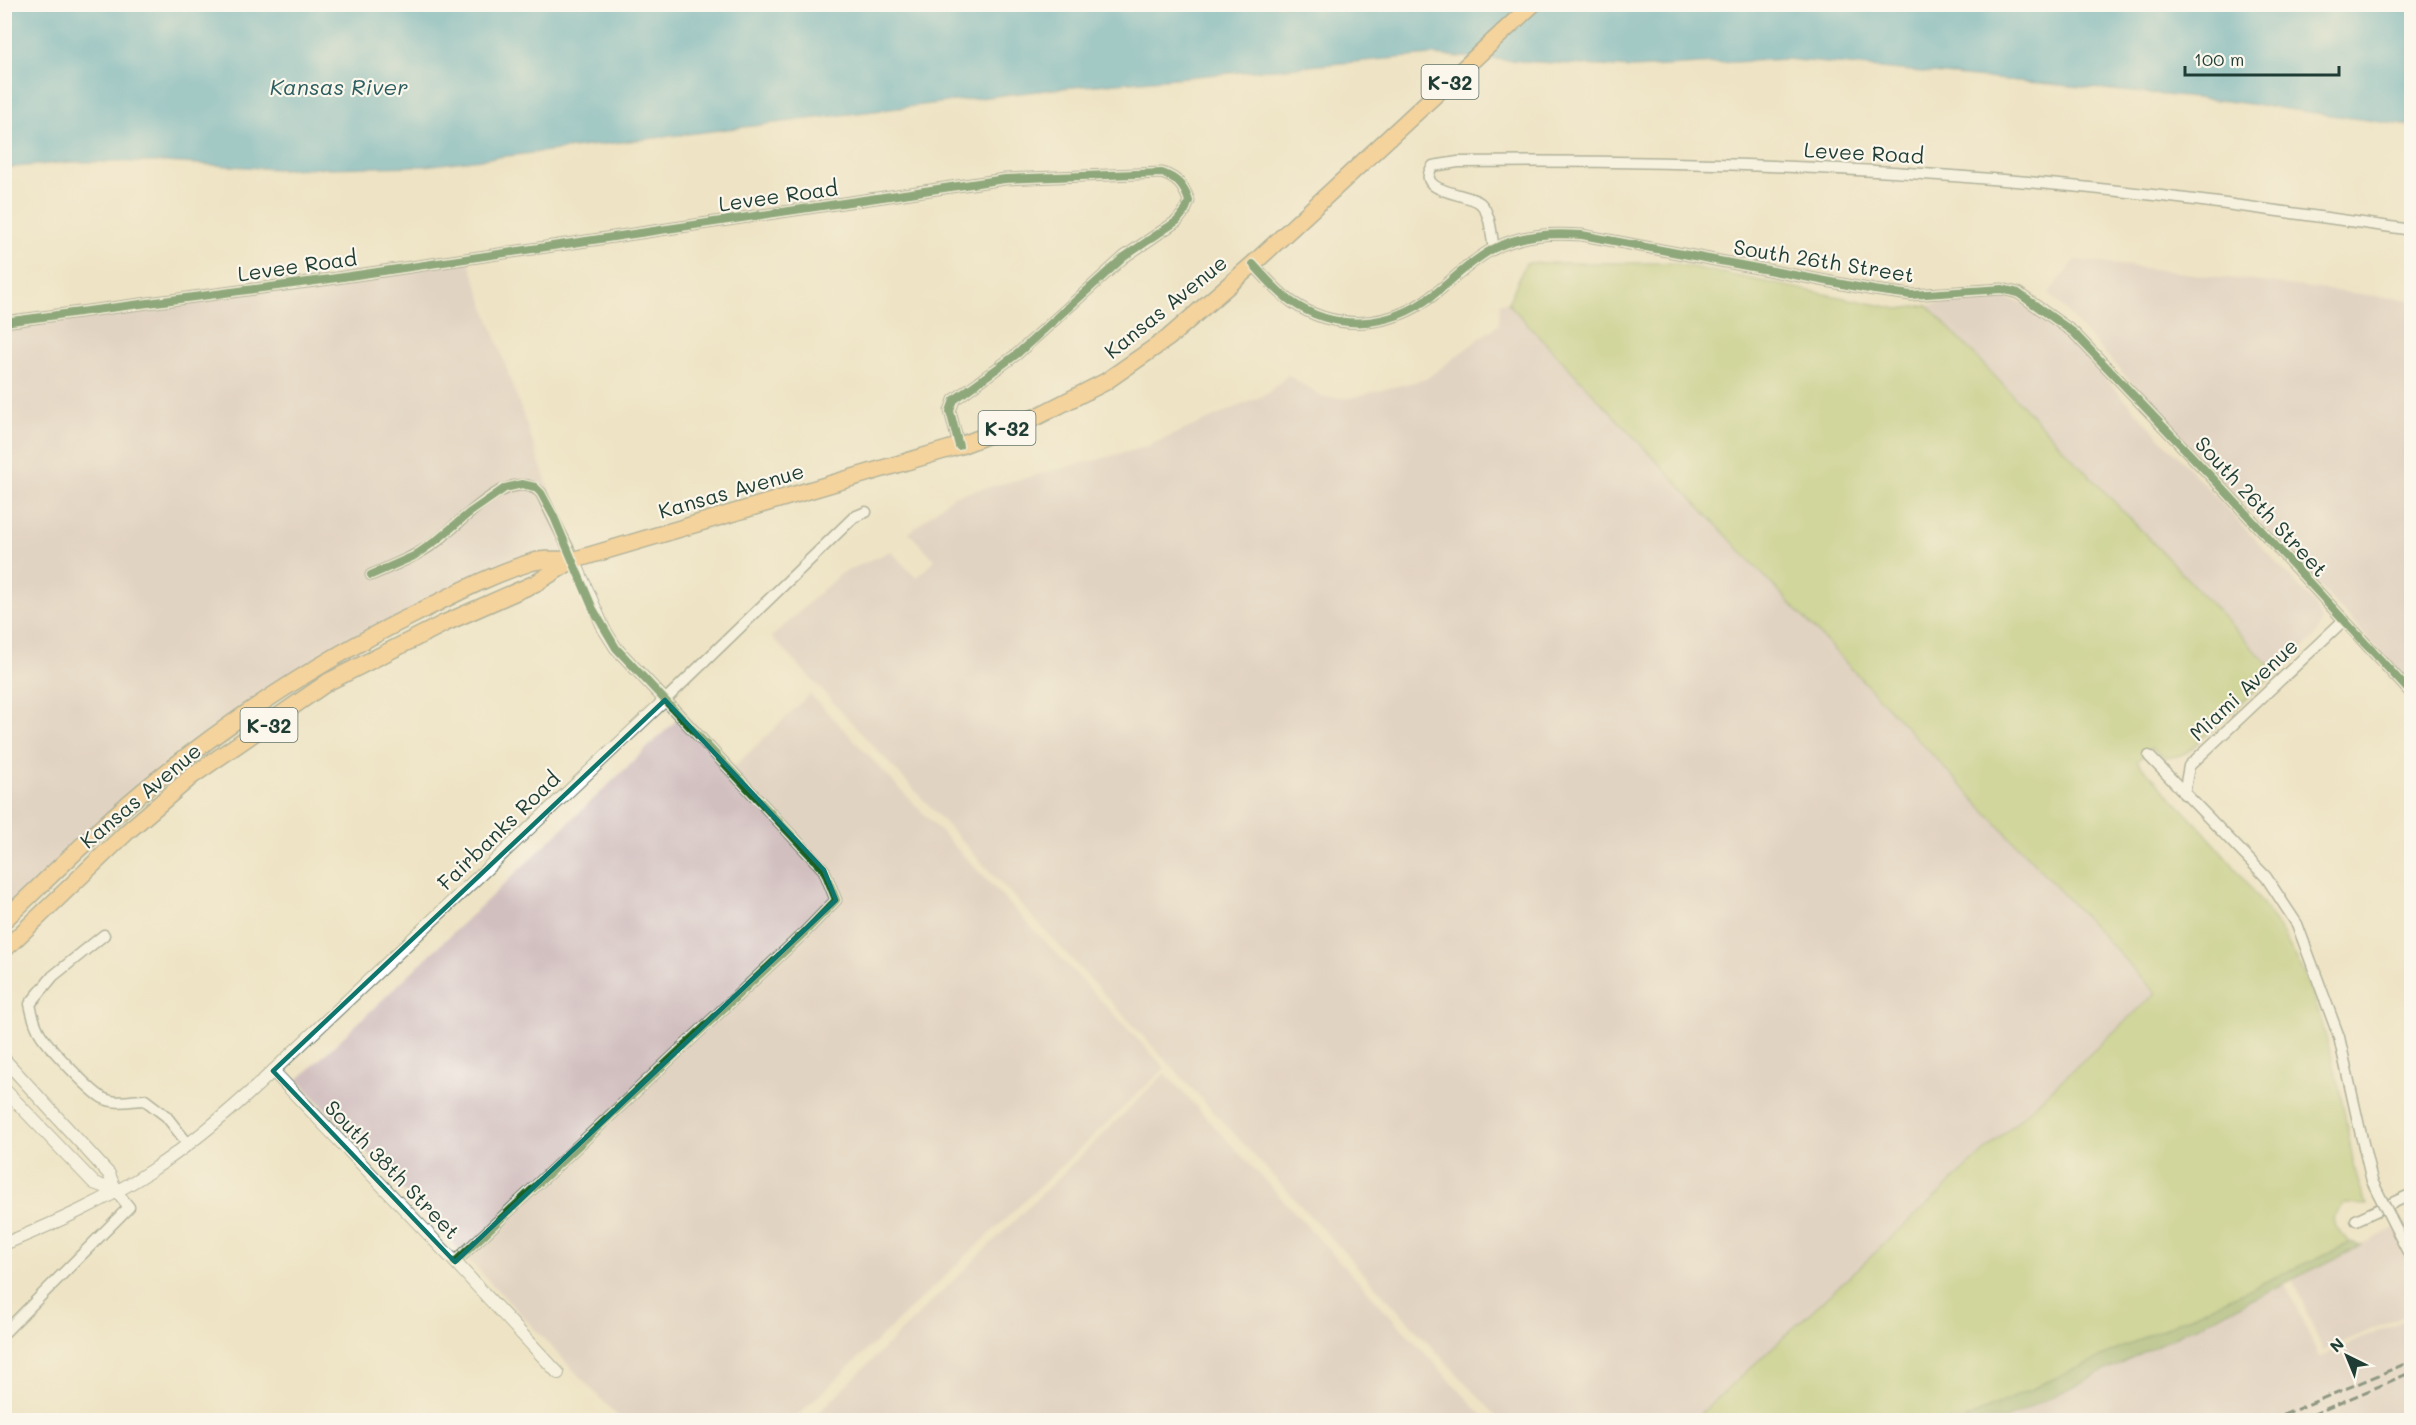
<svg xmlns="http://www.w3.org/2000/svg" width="2416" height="1425" viewBox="0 0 2416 1425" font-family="Mali,sans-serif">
	<rect width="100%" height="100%" fill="#fbf7ec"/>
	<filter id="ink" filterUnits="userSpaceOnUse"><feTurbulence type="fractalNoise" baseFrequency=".0167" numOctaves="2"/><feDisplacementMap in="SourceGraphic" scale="12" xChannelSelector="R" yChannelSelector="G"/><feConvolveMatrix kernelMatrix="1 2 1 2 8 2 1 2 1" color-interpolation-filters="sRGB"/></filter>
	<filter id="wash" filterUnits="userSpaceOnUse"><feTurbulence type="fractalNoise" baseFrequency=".008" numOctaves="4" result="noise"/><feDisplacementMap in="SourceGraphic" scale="24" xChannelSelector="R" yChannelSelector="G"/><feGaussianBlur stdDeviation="1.35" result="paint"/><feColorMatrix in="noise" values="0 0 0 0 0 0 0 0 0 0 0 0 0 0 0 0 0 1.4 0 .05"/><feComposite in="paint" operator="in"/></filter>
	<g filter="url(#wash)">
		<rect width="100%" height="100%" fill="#eee3c4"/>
		<!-- industrial -->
		<g fill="#d1bfbf">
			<path d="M 468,259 L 574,560 L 531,562 L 464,589 L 219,732 L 5,918 L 5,325 Z"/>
			<path d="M 2076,260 L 2411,300 L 2411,686 L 2049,293 Z"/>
			<path d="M 1981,299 L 2006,299 L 2020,302 L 2033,307 L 2053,322 L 2315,604 L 2321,621 L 2316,636 L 2276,672 L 1927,305 Z"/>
			<path d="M 1500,302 L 1508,303 L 2156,993 L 1694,1420 L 1500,1420 L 772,637 L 840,574 L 891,551 L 916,578 L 935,560 L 909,533 L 953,496 L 1143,448 L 1267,394 L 1288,375 L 1322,397 L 1349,398 L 1426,379 L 1499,324 Z"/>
			<path d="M 810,694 L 1165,1068 L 793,1420 L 621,1420 L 298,1080 L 683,714 L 734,767 Z"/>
			<path d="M 1165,1073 L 1487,1420 L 811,1420 Z"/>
			<path d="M 2411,1220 L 2411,1312 L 2323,1351 L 2293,1279 Z"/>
			<path d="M 2285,1283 L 2319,1357 L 2411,1317 L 2411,1420 L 2004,1420 Z"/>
		</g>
		<!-- green -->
		<path fill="#adc56a" stroke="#66814f" stroke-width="1.5" d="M 1526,263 L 1672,263 L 1899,309 L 1927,305 L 2276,672 L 2187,752 L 2178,756 L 2165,758 L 2151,748 L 2137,761 C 2209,837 2287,911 2319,1014 C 2329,1046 2338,1079 2344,1111 C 2350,1143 2354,1174 2366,1205 L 2344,1204 L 2333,1218 L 2335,1227 L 2350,1243 L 1964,1420 L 1694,1420 L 2156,993 L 1508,303 Z"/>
		<!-- forest -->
		<path fill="#8aaa5e" stroke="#547449" stroke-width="1.5" d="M 2350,1243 L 2361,1246 L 2004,1420 L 1964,1420 Z"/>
		<!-- water -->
		<path fill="#47a8c6" stroke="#33727d" stroke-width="1.5" d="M 5,5 L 2411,5 L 2411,126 L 2227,101 L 1785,59 L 1632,68 L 1431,55 L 1062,88 L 425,166 L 276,169 L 165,162 L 70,162 L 5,168 Z"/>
	</g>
	<g filter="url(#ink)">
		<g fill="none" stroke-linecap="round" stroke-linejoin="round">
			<!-- minor casing -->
			<g stroke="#677766" stroke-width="13">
				<g id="minor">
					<path d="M 1494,249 C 1491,235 1491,213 1480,203 C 1469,193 1413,193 1433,166 L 1458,162 C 1644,160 1830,165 2016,181 C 2148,192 2280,211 2412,230"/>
					<path d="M 1253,264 C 1265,277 1277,292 1292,302 C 1336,332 1390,328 1432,296 C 1452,281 1470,261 1493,249 C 1522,234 1551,233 1582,235 L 1874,290 L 1911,295 L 2002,289 L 2018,293 L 2073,332 L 2225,491 L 2412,694"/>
					<path d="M 4,322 L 323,280 L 1005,179 L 1162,173 C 1177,178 1184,186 1189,201 L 1185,211 L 1177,221 L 1124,257 L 1017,354 L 954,400 L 950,411 L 959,446"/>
					<path d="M 371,575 C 394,565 417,556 437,541 C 461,523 511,464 541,493 L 574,560"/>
					<path d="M 2149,756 L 2266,877 L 2297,924 L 2339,1037 L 2361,1135"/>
					<path d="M 2184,794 L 2189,766 L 2344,620"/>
					<path d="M 104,935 L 53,976 L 30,1004 C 32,1014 35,1026 41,1035 C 50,1048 90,1091 103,1098 C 115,1105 132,1100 145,1100 L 166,1116 L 188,1144"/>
					<path d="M 2356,1220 L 2412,1194"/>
					<path d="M 455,1262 L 805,932 L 836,900 L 824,870 L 665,700 L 854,517 L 866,512"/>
					<path d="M 4,1333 L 129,1207 L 116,1191"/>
				</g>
			</g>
			<!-- tertiary casing -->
			<g stroke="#677766" stroke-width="14">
				<g id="tertiary">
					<path d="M 4,1059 L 109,1174 L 116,1191"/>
					<path d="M 273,1071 L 455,1262 L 558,1373"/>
					<path d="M 4,1089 L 94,1183 L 116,1191"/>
					<path d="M 4,1244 C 55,1223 107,1200 152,1170 C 196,1141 235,1107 273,1071 L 665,700 L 616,648 L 604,629 L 574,560"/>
				</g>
			</g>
			<!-- primary casing -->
			<g stroke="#677766" stroke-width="19">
				<g id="primary">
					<path d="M 4,920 C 55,872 104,822 158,779 C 238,715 325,658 417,613 C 453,595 490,575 529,563 C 542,558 560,560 574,560 L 959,446 L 1036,417 L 1105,382 L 1168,338 L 1253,264 L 1533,4"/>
					<path d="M 4,950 L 128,831 L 192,776 L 328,682 L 445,623 L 536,583 L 573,560"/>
				</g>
			</g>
			<!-- minor -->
			<use href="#minor" stroke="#fff" stroke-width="10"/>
			<!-- tertiary -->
			<use href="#tertiary" stroke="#fff" stroke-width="12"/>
			<!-- primary -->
			<use href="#primary" stroke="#fbbe6e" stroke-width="16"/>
			<!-- rail -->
			<g stroke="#1f3d34" stroke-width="3" stroke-dasharray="9 4.5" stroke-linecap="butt">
				<path d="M 2271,1420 L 2412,1361"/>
				<path d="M 2300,1420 L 2412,1372"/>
			</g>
			<!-- minor-bridge casing -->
			<g stroke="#677766" stroke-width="13" stroke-linecap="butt">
				<path id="minor-bridge" d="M 2361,1135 L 2372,1181 L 2412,1260"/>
			</g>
			<!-- minor-bridge -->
			<use href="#minor-bridge" stroke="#fff" stroke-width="10"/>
			<!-- cycleway casing -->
			<g stroke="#fbf7ec" stroke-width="11">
				<g id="cycleway">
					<path d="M 1253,264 C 1265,277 1277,292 1292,302 C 1336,332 1390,328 1432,296 C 1452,281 1470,261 1493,249 C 1522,234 1551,233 1582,235 L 1874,290 L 1911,295 L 2002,289 L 2018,293 L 2073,332 L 2225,491 L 2412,694"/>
					<path d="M 4,322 L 323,280 L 1005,179 L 1162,173 C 1177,178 1184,186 1189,201 L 1185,211 L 1177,221 L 1124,257 L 1017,354 L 954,400 L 950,411 L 959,446"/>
					<path d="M 371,575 L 414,556 L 437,540 L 469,513 L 505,488 L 522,484 L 535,487 L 541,493 L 554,517 L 593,609 L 616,648 L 824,870 L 836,900 L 805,932 L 455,1262"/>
				</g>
			</g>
			<!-- cycleway -->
			<use href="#cycleway" stroke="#1b5e20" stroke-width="8"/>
		</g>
	</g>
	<!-- marked area -->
	<path d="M0 0H2416V1425H0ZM 665,700 L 824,870 L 836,900 L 455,1262 L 273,1071 Z" fill="#eee3c4" fill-opacity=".55" fill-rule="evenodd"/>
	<path fill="none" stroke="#0f766e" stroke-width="4.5" stroke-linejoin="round" d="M 665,700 L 824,870 L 836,900 L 455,1262 L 273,1071 Z"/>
	<g text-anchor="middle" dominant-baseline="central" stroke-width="4.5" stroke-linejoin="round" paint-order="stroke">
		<!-- shield labels -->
		<g fill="#fbf7ec" stroke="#61756b" stroke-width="1.5">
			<rect x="1421.5" y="65" width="57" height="34" rx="4.5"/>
			<rect x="978.5" y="411" width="57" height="34" rx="4.5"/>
			<rect x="240.5" y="708" width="57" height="34" rx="4.5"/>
		</g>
		<g font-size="20" font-weight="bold" fill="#1f3d34">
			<text x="1450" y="82">K-32</text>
			<text x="1007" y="428">K-32</text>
			<text x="269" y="725">K-32</text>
		</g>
		<!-- street labels -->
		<g font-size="21" fill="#1f3d34" stroke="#fbf7ec">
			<text transform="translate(1864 152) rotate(3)">Levee Road</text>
			<text transform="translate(778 195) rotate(-8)">Levee Road</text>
			<text transform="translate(1824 260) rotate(9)">South 26th Street</text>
			<text transform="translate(297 265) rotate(-8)">Levee Road</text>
			<text transform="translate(1165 306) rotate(-39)">Kansas Avenue</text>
			<text transform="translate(731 490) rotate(-16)">Kansas Avenue</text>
			<text transform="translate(2262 506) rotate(47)">South 26th Street</text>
			<text transform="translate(2243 689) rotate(-43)">Miami Avenue</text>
			<text transform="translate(140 795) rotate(-40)">Kansas Avenue</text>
			<text transform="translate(498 830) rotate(-44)">Fairbanks Road</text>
			<text transform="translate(393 1169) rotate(46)">South 38th Street</text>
		</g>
		<!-- water labels -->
		<g font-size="22" font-style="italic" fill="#2b5d60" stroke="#fbf7ec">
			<text x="339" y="86">Kansas River</text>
		</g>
	</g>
	<!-- margin -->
	<rect width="2416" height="1425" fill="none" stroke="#fbf7ec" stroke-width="24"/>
	<!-- north arrow -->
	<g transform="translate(2347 1356) rotate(317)" stroke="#fbf7ec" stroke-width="4.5" paint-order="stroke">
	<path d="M0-4.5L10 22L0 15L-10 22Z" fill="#1f3d34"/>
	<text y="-9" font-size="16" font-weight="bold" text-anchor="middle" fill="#1f3d34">N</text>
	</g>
	<!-- scale -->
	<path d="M2185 66v9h154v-9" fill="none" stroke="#1f3d34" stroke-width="3"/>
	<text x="2194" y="66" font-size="18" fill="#1f3d34" stroke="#fbf7ec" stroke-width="4.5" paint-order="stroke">100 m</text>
</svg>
